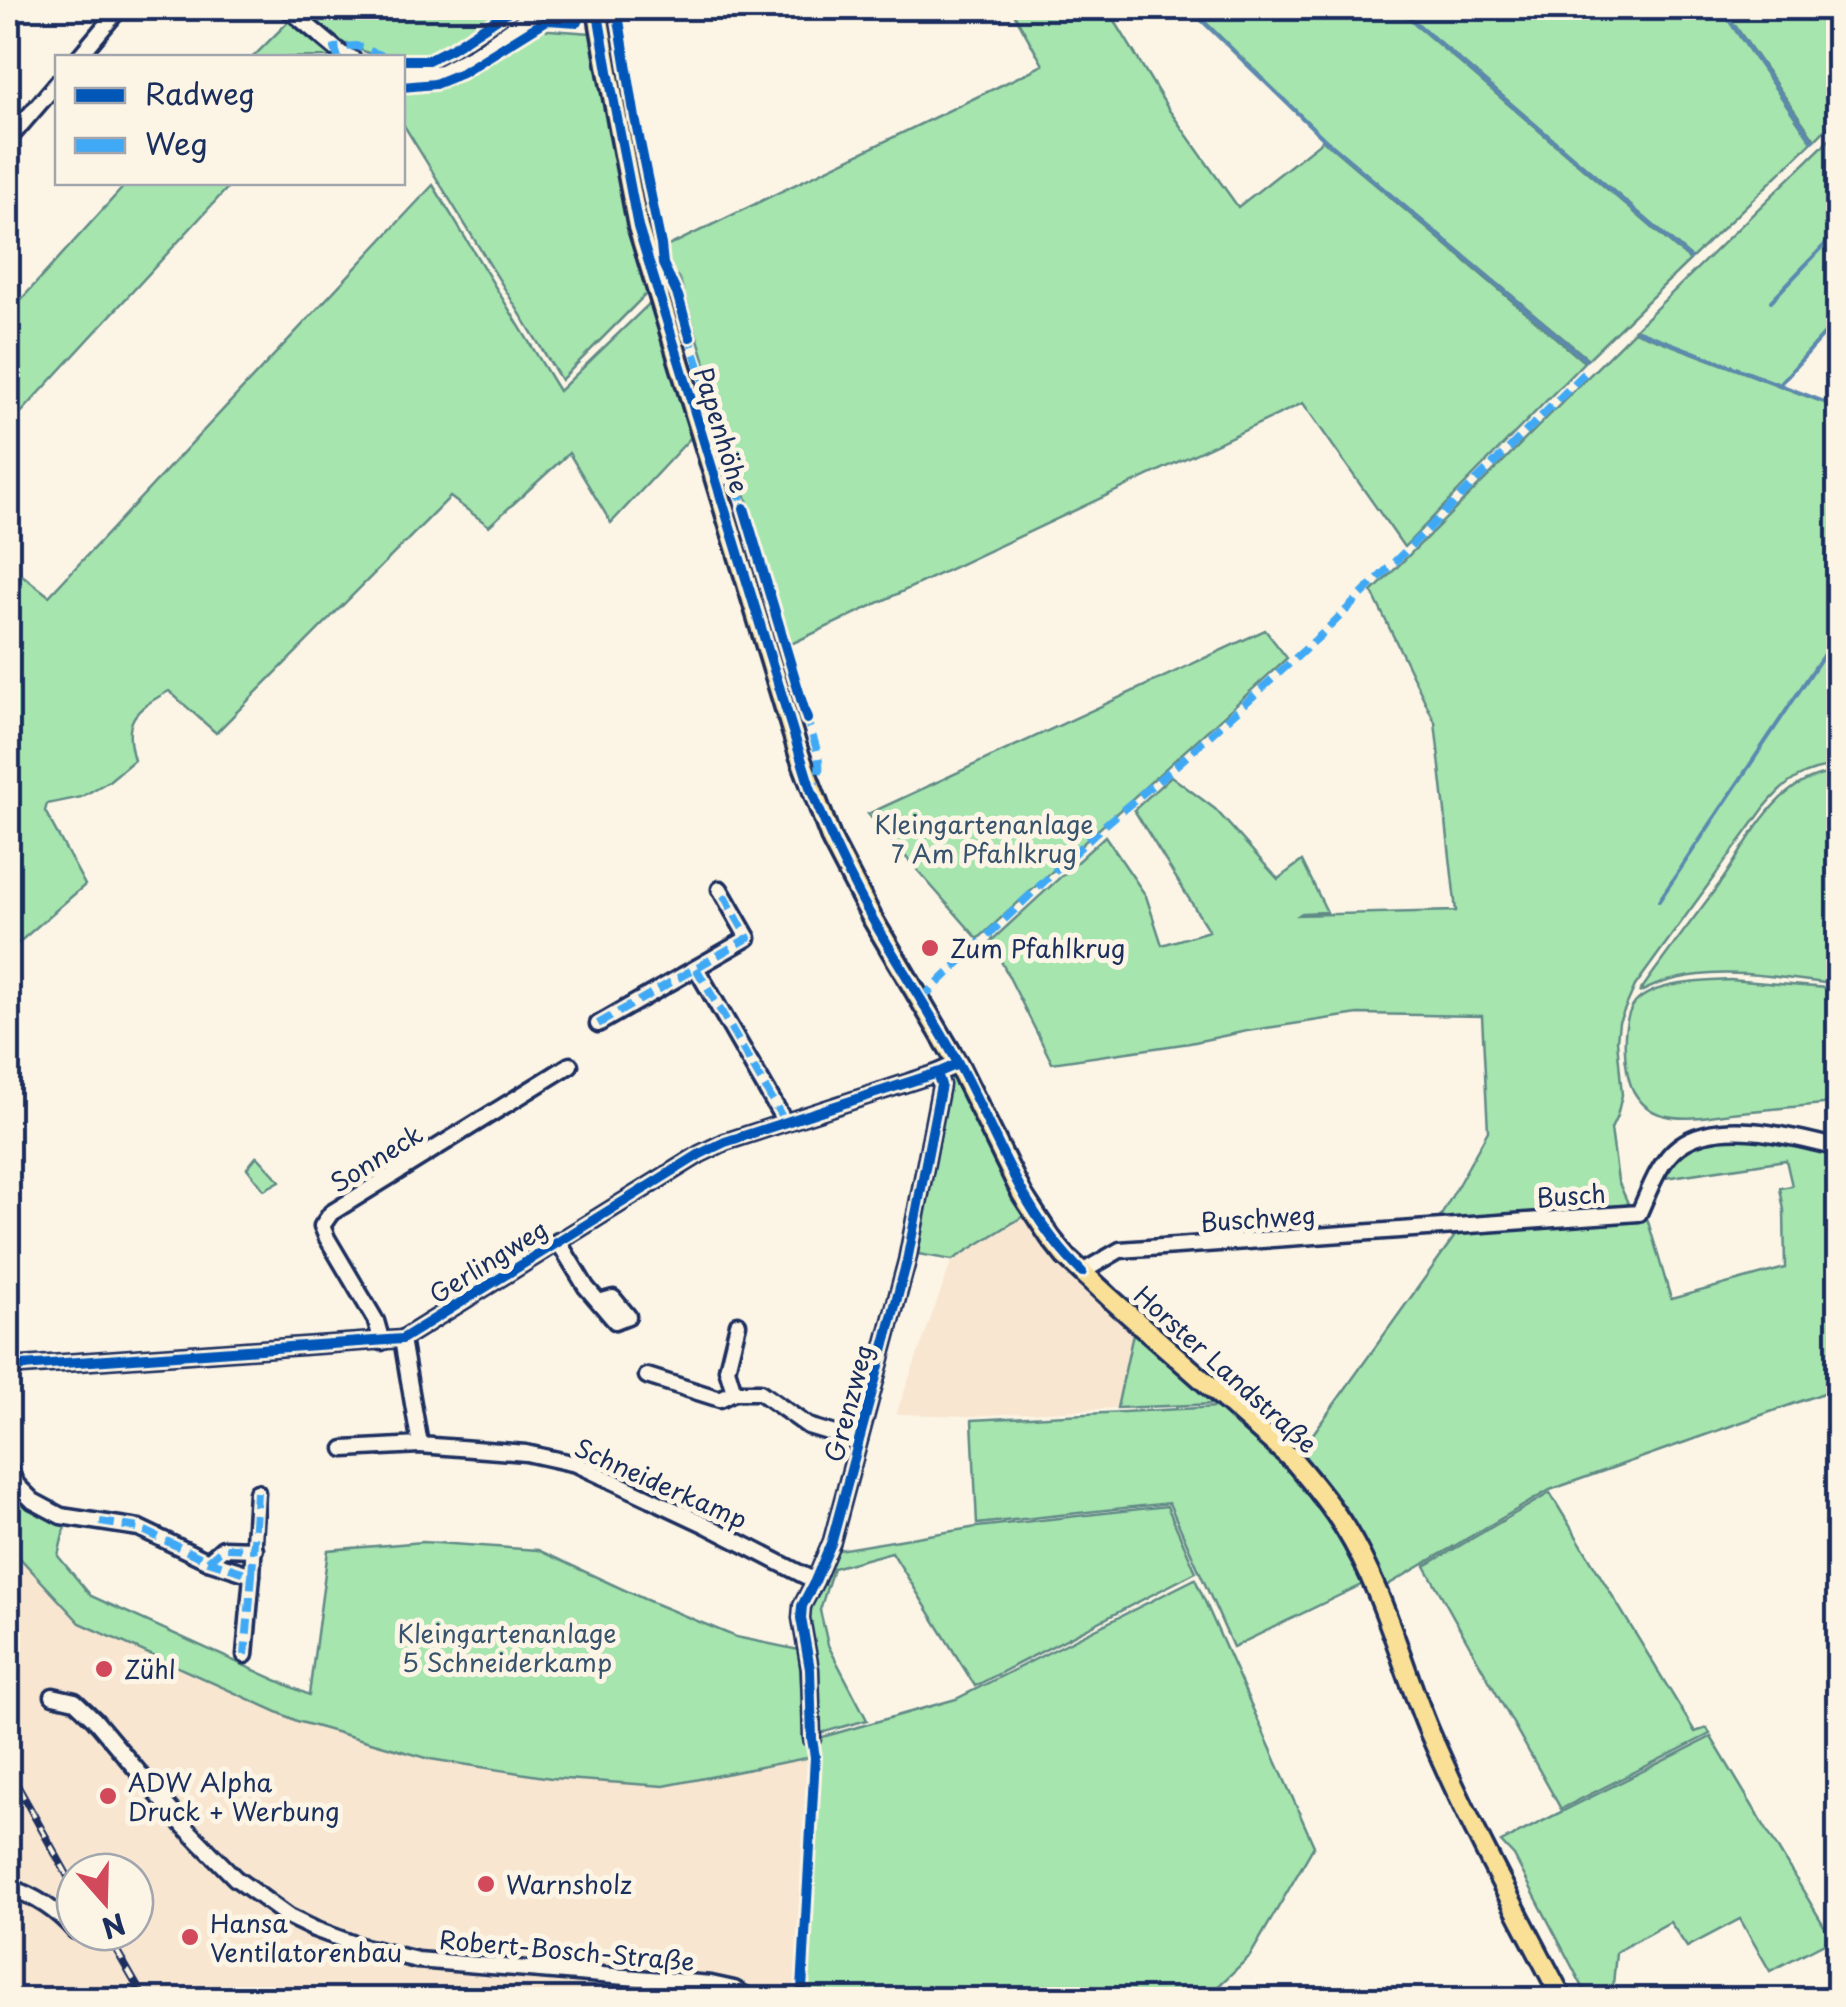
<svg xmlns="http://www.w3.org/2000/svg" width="1846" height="2007" viewBox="0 0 1846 2007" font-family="'Playpen Sans',sans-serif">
	<rect width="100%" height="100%" fill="#fcf5e5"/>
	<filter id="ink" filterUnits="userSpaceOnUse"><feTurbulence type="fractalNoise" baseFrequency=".01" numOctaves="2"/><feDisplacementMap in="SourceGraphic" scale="20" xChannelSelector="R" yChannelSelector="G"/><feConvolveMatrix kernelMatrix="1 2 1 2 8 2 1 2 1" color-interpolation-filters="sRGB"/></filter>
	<g filter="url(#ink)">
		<!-- built -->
		<g fill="#f8e6d0" fill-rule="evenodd">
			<path d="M 1027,1214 L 1134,1329 L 1117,1408 L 972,1416 L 896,1414 L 952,1260 Z"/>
			<path d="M 8,1545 L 80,1623 L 297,1721 L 430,1759 L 664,1786 L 811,1757 L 799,1983 L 789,2000 L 8,1999 ZM 75,1872 L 135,1872 L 135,1932 L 75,1932 Z"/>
		</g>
		<!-- green -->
		<g fill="#a6e5ae" stroke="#608a86" stroke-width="2.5">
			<path d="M 294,8 L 507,8 C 470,35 452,57 403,60 L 402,58 L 378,57 L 343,43 Z"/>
			<path d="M 1011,8 L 1107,8 L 1169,110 L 1238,207 L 1323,140 L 1584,362 L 1404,547 L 1303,403 L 791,644 L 680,280 L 666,261 L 666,247 L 1043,65 Z"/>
			<path d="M 1191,8 L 1720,8 L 1812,142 L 1692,258 L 1402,10 L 1418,27 L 1690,260 L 1588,359 L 1325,139 Z"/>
			<path d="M 1723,8 L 1838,8 L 1838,117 L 1815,140 Z"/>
			<path d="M 291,19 L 333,57 L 252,58 Z"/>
			<path d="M 536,29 L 591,33 L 611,134 L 650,290 L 561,380 L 403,124 L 403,91 L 431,91 L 463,77 Z"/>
			<path d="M 1838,131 L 1838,318 L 1779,384 L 1635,329 Z"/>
			<path d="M 127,183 L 232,183 L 8,427 L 8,314 Z"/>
			<path d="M 433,185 L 559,391 L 654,299 L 695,433 L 611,523 L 569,453 L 489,526 L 450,497 L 216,733 L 169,691 C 134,710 122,720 134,760 L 109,781 L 81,797 L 47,804 L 45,811 L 85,885 L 8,952 L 8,564 L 49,596 Z"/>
			<path d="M 1634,331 L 1838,408 L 1838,766 C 1803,769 1786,781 1764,808 L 1635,986 L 1619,1022 L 1617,1040 L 1622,1095 L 1617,1116 L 1611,1129 L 1618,1181 L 1631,1210 L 1437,1223 L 1488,1131 L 1482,1016 L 1358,1014 L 1247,1031 L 1190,1043 L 1052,1063 L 991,941 L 1105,836 L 1146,896 L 1162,945 L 1209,931 L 1134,810 L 1171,776 L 1215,809 L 1278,879 L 1302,861 L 1327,912 L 1302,913 L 1299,915 L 1456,911 L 1435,722 L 1372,592 Z"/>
			<path d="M 1265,630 L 1287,658 L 978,939 L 868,814 Z"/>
			<path d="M 1838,772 L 1838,985 C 1775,977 1698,960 1639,993 C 1666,954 1695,917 1723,879 C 1743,850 1760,814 1788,792 C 1803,780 1820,774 1838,772 Z"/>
			<path d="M 1730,980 L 1838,989 L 1838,1100 L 1823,1104 C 1792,1107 1762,1110 1731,1113 C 1710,1116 1684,1121 1663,1115 C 1650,1112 1640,1102 1634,1092 C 1623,1073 1620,1020 1635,1003 C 1653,982 1705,981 1730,980 Z"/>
			<path d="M 950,1075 L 1027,1214 L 952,1260 L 918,1254 Z"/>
			<path d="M 1708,1134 L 1769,1134 L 1837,1152 L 1838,1183 L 1827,1186 L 1838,1292 L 1838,1388 L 1550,1490 L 1386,1586 C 1362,1534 1337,1496 1300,1452 L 1457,1233 L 1647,1218 L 1671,1299 L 1785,1268 L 1784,1210 L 1780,1188 L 1792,1186 L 1786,1160 L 1658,1179 L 1680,1150 Z"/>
			<path d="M 257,1156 L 280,1181 L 264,1190 L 247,1168 Z"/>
			<path d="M 1134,1329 L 1216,1404 L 1117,1408 Z"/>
			<path d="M 1218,1407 L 1274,1451 L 1338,1533 L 1363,1584 L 1233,1647 L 1169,1503 L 977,1524 L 972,1420 Z"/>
			<path d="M 9,1491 L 28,1509 L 66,1522 L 58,1556 L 91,1596 L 309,1695 L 328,1550 L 423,1542 L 538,1550 L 644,1599 L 736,1637 L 799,1650 L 804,1735 L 811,1757 L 664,1786 L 551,1778 L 430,1759 L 297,1721 L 80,1623 L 8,1545 L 8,1492 Z"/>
			<path d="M 1550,1493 L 1695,1732 L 1707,1728 L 1710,1734 L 1561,1809 L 1425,1566 Z"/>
			<path d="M 1167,1506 L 1196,1572 L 975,1686 L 892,1552 L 833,1568 L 820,1610 L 828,1645 L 867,1720 L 814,1735 L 806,1622 L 832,1551 L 977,1527 Z"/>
			<path d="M 1195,1579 L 1314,1846 L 1250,1956 L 1205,1999 L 802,1999 L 808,1989 L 819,1738 L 956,1699 Z"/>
			<path d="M 1711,1737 L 1832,1939 L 1770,1971 L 1740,1919 L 1687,1947 L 1670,1922 L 1616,1952 L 1613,1985 L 1589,1999 L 1514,1856 L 1501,1842 Z"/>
		</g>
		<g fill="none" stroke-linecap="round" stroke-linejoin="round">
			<!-- stream -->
			<g stroke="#5b89af" stroke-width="4">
				<path d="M 1189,8 L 1324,139 L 1586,360"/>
				<path d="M 1408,8 L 1402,11 L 1419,26 L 1690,258"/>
				<path d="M 1721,8 L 1813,141"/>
				<path d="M 8,11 L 11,8"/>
				<path d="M 1771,301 L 1838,231"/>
				<path d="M 1638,331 L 1838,407"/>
				<path d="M 1779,385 L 1838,319"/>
				<path d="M 1659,901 L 1838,633"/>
			</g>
			<!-- minor casing -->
			<g stroke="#1b2f5e" stroke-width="21">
				<g id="minor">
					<path d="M 287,8 L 342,54 L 352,58"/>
					<path d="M 78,58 L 120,8"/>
					<path d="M 402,73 L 416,75 L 442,72 L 476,54 L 528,17 L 559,8"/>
					<path d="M 8,140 L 58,82"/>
					<path d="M 696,968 L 785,1122"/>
					<path d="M 598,1024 L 748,938 L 720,889"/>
					<path d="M 558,1241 L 586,1287 L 615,1321 L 628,1316 L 613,1298 L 599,1302"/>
					<path d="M 1082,1272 L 1120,1250 L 1639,1213 C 1649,1191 1659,1161 1679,1146 C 1719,1116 1794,1137 1838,1148"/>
					<path d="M 738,1324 L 727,1369 L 734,1392 L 760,1392 L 808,1426 L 858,1441"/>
					<path d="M 402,1339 L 420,1445 L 526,1453 L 576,1464 L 704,1524 L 815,1581"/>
					<path d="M 382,1342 L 376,1321 L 327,1238 L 322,1226 L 331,1213 L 570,1065"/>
					<path d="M 8,1367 L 402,1339 L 700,1154 L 725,1142 L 937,1073 L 958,1064"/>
					<path d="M 647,1376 L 720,1399 L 734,1392"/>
					<path d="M 344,1449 L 420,1445"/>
					<path d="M 8,1467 L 17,1485 L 33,1501 L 61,1516 L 139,1528 L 208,1561 L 252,1575 L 245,1655"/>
					<path d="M 208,1561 L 223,1548 L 255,1549"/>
					<path d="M 252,1575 L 257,1492"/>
					<path d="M 53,1696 L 75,1701 L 94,1719 L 184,1826 L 235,1878 L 289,1917 L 314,1929 L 360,1946 L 417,1960 L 711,1984 L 734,1989 L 754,2000"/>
					<path d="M 812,1739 L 810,1669 L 801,1618 L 802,1606 L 815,1581 L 832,1541 L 907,1261 L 941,1085 L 937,1073"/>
					<path d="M 8,1887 C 35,1896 56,1909 75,1931"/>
				</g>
			</g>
			<!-- major casing -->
			<g stroke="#1b2f5e" stroke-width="25">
				<path id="major" d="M 597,8 L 608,71 L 638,227 L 799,754 L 832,841 L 872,918 L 958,1064 L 1022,1194 L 1050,1237 L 1065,1256 L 1109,1297 L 1294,1461 C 1312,1482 1330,1504 1345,1528 C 1384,1591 1401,1665 1430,1733 C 1469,1824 1517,1912 1563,2000"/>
			</g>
			<!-- minor -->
			<use href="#minor" stroke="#fcf5e5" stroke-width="14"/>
			<!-- major -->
			<use href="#major" stroke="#f9e096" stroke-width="18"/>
			<!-- rail casing -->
			<g stroke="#1b2f5e" stroke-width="8">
				<g id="rail">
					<path d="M 8,1769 L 75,1889"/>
					<path d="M 106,1932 L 145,2000"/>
				</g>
			</g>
			<!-- rail -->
			<use href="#rail" stroke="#fcf5e5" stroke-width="4" stroke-dasharray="11" stroke-linecap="butt"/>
			<!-- quiet -->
			<g stroke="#3fa9f5" stroke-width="8" stroke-dasharray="15 8" stroke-linecap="butt">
				<path d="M 338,58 L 335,48 L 356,46 L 389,58"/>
				<path d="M 688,332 L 745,513"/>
				<path d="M 805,714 C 811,735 831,773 810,787"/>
				<path d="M 696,968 L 785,1122"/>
				<path d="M 921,999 L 1094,834 L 1179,763 L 1321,635 L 1587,371"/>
				<path d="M 598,1024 L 748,938 L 720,889"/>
				<path d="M 100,1522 L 139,1528 L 208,1561 L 252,1575 L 245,1655"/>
				<path d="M 208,1561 L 223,1548 L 255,1549"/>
				<path d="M 252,1575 L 257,1492"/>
			</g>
			<!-- cycleway casing -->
			<g stroke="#fcf5e5" stroke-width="16">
				<g id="cycleway">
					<path d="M 597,8 L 608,71 L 638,227 L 810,787 C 828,832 848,876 872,918 C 900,967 931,1014 958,1063 C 997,1135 1022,1214 1082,1272"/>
					<path d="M 617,8 L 635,118 L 661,245 L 663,264 L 678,296 L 690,337"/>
					<path d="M 402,60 L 428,60 L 452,48 L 513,8"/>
					<path d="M 402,87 L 435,84 L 462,73 L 547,20 L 578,22 L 582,8"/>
					<path d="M 744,508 L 807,719"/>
					<path d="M 8,1367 L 402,1339 L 700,1154 L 725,1142 L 937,1073 L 958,1064"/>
					<path d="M 795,2000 L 802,1990 L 815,1757 L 812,1739 L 810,1669 L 801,1618 L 802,1606 L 815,1581 L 832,1541 L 907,1261 L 941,1085 L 937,1073"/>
				</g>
			</g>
			<!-- cycleway -->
			<use href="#cycleway" stroke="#0057b8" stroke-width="10"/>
		</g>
	</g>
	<!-- markers -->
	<g fill="#d1495b" stroke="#fcf5e5" stroke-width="4">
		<circle cx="930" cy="948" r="10"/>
		<circle cx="104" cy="1669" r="10"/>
		<circle cx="108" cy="1796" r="10"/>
		<circle cx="486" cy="1884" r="10"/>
		<circle cx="190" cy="1937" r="10"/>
	</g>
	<g text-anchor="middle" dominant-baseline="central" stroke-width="10" stroke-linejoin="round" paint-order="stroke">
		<!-- street labels -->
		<g font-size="25" fill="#1b2f5e" stroke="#fcf5e5">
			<text transform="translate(722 430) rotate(73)">Papenhöhe</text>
			<text transform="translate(376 1158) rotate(-32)">Sonneck</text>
			<text transform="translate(1571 1195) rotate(-4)">Busch</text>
			<text transform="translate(1258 1218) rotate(-4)">Buschweg</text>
			<text transform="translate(488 1261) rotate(-32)">Gerlingweg</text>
			<text transform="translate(1226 1369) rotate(42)">Horster Landstraße</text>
			<text transform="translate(848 1403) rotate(-75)">Grenzweg</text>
			<text transform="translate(661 1483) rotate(24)">Schneiderkamp</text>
			<text transform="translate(567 1950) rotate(5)">Robert-Bosch-Straße</text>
		</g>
		<!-- park labels -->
		<g font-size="25" fill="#37536e" stroke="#fcf5e5">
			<text x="984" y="824">Kleingartenanlage<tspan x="984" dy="29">7 Am Pfahlkrug</tspan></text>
			<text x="507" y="1633">Kleingartenanlage<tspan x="507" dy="29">5 Schneiderkamp</tspan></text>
		</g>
		<!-- poi labels -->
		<g font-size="25" fill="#1b2f5e" stroke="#fcf5e5" text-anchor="start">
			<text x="950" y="948">Zum Pfahlkrug</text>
			<text x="124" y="1669">Zühl</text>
			<text x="128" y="1782">ADW Alpha<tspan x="128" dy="29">Druck + Werbung</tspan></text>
			<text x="506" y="1884">Warnsholz</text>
			<text x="210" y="1923">Hansa<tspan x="210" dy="29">Ventilatorenbau</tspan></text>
		</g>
	</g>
	<!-- margin -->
	<rect width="1846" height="2007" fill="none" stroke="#fcf5e5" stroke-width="40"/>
	<rect x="20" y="20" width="1806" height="1967" fill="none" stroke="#1b2f5e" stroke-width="4" filter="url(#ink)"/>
	<!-- legend -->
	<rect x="55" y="55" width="350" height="130" fill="#fcf5e5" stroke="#a2a6af" stroke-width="2.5"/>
	<rect x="75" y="88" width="50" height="15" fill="#0057b8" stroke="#a2a6af" stroke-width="2.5"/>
	<text x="145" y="105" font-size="30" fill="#1b2f5e">Radweg</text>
	<rect x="75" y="138" width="50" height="15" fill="#3fa9f5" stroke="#a2a6af" stroke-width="2.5"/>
	<text x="145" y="155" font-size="30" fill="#1b2f5e">Weg</text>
	<!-- north arrow -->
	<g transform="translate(105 1902) rotate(160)"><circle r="48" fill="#fcf5e5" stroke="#a2a6af" stroke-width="2.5"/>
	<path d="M0-8L18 38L0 25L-18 38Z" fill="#d1495b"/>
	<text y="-15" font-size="28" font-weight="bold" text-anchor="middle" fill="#1b2f5e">N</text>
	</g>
</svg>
